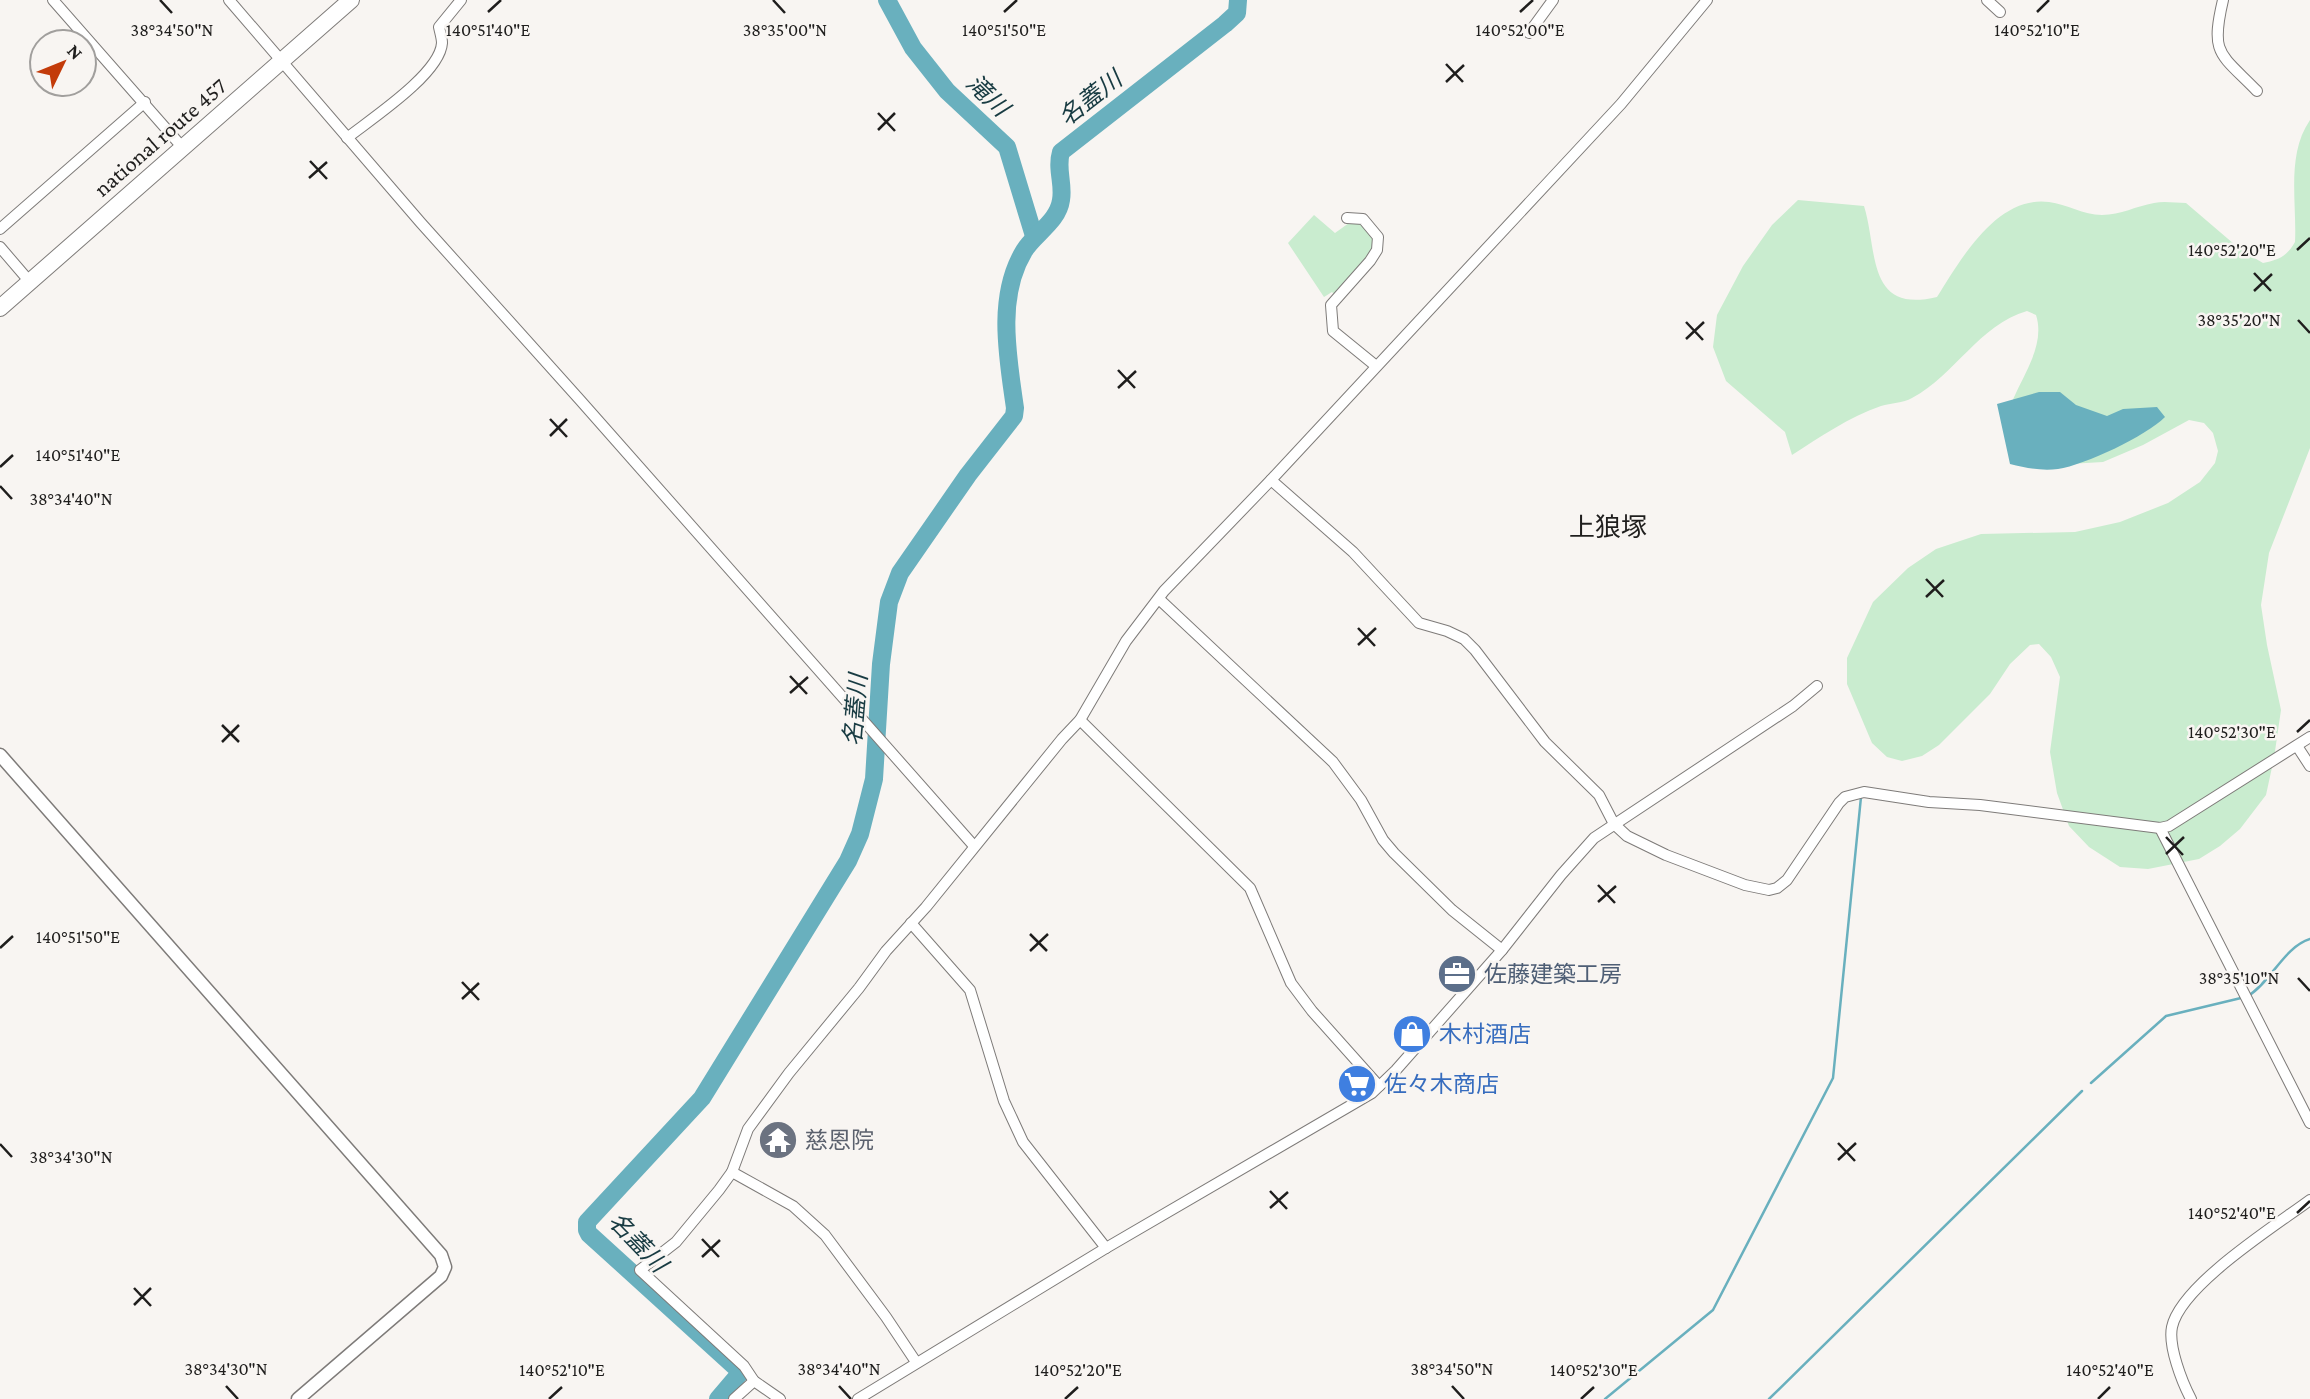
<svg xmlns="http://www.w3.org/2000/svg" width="2310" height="1399" viewBox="0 0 2310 1399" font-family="'Crimson Pro','Noto Sans JP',serif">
	<rect width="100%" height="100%" fill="#f8f5f2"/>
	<!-- green -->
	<g fill="#c9eccf">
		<path d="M 2310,120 L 2310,448 L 2269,553 L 2261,605 L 2267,645 L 2281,710 L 2274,758 L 2266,795 L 2240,829 L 2220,846 L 2199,859 L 2148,869 L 2120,867 L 2089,847 L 2069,826 L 2057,793 L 2050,752 L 2060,677 L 2051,657 L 2039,644 L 2030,645 L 2010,664 L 1990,694 L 1939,745 L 1922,756 L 1902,761 L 1887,757 L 1872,743 L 1847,684 L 1847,658 L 1873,602 L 1908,568 L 1936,549 L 1981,534 L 2075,532 L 2120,522 L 2168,503 L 2200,482 L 2215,463 L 2218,451 L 2213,433 L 2204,423 L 2189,420 L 2143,445 L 2103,462 L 2052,465 L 2010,452 C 1988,406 2051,362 2036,315 L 2027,311 C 1979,325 1955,375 1912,398 C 1903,403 1891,403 1881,406 C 1849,417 1820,437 1792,455 L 1785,432 L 1726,381 L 1713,347 L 1717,315 L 1743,266 L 1772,225 L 1798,200 L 1864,206 C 1878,251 1866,314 1937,297 C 1961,259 1997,195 2049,202 C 2067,204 2083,215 2102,215 C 2121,215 2136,206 2154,203 C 2164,201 2176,203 2186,203 L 2241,250 L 2263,263 C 2279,260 2287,256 2295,242 C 2297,202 2286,155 2310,120 Z"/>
		<path d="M 1314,215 L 1335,233 L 1349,223 L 1360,221 L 1374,237 L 1376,248 L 1335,295 L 1332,292 L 1324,297 L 1288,243 Z"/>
	</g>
	<!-- water -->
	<path fill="#69b0be" d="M 2039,392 L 2060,392 L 2076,405 L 2107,416 L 2123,409 L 2157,407 L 2165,417 C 2146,436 2085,465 2058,469 C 2041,471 2026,468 2010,464 L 1997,404 Z"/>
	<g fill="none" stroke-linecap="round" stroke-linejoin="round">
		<!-- stream -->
		<g stroke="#69b0be" stroke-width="2.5">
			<path d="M 2248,996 C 2271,982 2284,947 2310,939"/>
			<path d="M 2091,1083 L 2166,1016 L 2241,998"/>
			<path d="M 1605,1399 L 1713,1310 L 1833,1078 L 1861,797"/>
			<path d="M 1769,1399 L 2082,1091"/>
		</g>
		<!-- river -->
		<g stroke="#69b0be" stroke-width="18">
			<path d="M 887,0 L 913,48 L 947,91 L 1007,147 L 1034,236"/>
			<path d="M 718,1399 L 741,1372 L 589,1234 L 587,1230 L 587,1222 L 702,1098 L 848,861 L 860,834 L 874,779 L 881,664 L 889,602 L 900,573 L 968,475 L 1014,416 L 1015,408 C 1008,358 996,297 1024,251 C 1034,234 1058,222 1061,200 C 1064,184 1056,169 1061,152 L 1225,24 L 1237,13 L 1238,0"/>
		</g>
		<!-- minor casing -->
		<g stroke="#7e7b79" stroke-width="12">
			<g id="minor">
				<path d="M 53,0 L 183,148"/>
				<path d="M 229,0 L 421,223 L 580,400 L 974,846"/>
				<path d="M 1987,0 L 2000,12"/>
				<path d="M 2223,0 C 2210,55 2220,53 2257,91"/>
				<path d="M 1529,33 L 1553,0"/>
				<path d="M 347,138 C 371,119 440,74 442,43 C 442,38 440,32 439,27 L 461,0"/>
				<path d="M 1347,218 L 1363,219 L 1378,237 L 1377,250 L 1370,261 L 1331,305 L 1333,331 L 1376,366"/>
				<path d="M 0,229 L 145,102"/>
				<path d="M 0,247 L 30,282"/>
				<path d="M 1271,480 L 1353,552 L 1419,623 L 1447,631 L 1464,639 L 1475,650 L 1545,742 L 1599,795 L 1614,824 L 1627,836 L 1666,855 L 1745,885 L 1769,890 L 1777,888 L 1787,880 L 1839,803 L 1845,797 L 1864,792 L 1929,802 L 1980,805 L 2160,828 L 2169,826 L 2310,737"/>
				<path d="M 1159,599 L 1333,762 L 1361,800 L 1383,840 L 1394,853 L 1452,910 L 1502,950"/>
				<path d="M 1080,720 L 1250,888 L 1291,983 L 1312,1011 L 1379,1086"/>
				<path d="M 2297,746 L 2310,766"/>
				<path d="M 2160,828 L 2310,1123"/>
				<path d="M 911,923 L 970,990 L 1004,1101 L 1023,1142 L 1106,1248"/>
				<path d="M 732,1172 L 793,1206 L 825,1235 L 886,1317 L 916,1362"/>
				<path d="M 734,1399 L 754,1381"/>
				<path d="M 780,1399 L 754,1381 L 744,1366 L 640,1270 L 676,1242 L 719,1190 L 732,1172 L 748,1129 L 789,1073 L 859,988 L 886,951 L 926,907 L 1062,739 L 1080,720 L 1126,641 L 1164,591 L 1271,480 L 1621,104 L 1707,0"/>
				<path d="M 858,1399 L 1106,1248 L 1372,1093 L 1396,1070 L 1502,950 L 1561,875 L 1594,838 L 1793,706 L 1817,686"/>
				<path d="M 2191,1399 C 2182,1382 2168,1346 2172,1327 C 2181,1285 2275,1226 2310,1200"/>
			</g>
		</g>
		<!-- tertiary casing -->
		<g stroke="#7e7b79" stroke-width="15">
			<path id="tertiary" d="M 0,755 L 441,1255 L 445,1267 L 441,1276 L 298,1399"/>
		</g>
		<!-- trunk casing -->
		<g stroke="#7e7b79" stroke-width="18">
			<path id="trunk" d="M 0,308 L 351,0"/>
		</g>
		<!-- minor -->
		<use href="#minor" stroke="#fff" stroke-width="10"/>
		<!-- tertiary -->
		<use href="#tertiary" stroke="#fff" stroke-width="12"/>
		<!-- trunk -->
		<use href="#trunk" stroke="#fff" stroke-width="16"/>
	</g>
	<!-- ticks -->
	<path fill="none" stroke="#1f1e1d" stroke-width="2.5" d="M 160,0 L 172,13M 773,0 L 785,13M 488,12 L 501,0M 1004,12 L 1017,0M 1520,12 L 1533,0M 2037,12 L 2049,0M 1446,64 L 1463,82M 1446,82 L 1464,65M 878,113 L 895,131M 878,130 L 895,113M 310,161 L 327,179M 309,178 L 327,162M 2297,250 L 2310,238M 2254,273 L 2271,291M 2254,291 L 2272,274M 2298,320 L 2310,333M 1686,322 L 1703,340M 1686,339 L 1704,322M 1118,370 L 1135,388M 1118,388 L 1136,371M 550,419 L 567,437M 550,436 L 567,419M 0,467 L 13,455M 0,486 L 12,499M 1926,579 L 1943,597M 1926,597 L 1944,580M 1358,628 L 1375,646M 1358,645 L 1376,628M 790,676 L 807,694M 790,693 L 808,677M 222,725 L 239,742M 2297,732 L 2310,720M 222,742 L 239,725M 2166,837 L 2183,855M 2166,854 L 2184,837M 1598,885 L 1615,903M 1598,902 L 1616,886M 1030,934 L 1047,951M 0,948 L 13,936M 1030,951 L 1048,934M 2298,978 L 2310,991M 462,982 L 479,1000M 462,999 L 479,983M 1838,1143 L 1855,1161M 0,1144 L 12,1157M 1838,1160 L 1856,1143M 1270,1191 L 1287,1209M 1270,1208 L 1288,1192M 2297,1213 L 2310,1201M 702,1239 L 719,1257M 702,1257 L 720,1240M 134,1288 L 151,1306M 134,1305 L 151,1288M 226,1386 L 238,1399M 839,1386 L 851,1399M 1452,1386 L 1464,1399M 549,1399 L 562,1387M 1065,1399 L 1078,1387M 1581,1399 L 1594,1387M 2098,1399 L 2110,1387"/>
	<!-- icons -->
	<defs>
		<g id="office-disc" transform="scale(2.0125)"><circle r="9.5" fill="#5c6f8a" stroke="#f8f5f2"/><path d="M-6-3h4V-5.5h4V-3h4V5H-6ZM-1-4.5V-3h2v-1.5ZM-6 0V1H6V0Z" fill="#fff"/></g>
		<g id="shop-disc" transform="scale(2.0125)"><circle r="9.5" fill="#3f7fe0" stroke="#f8f5f2"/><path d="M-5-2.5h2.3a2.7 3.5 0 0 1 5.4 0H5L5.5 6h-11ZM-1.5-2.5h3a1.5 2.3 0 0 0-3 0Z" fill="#fff"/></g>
		<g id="supermarket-disc" transform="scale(2.0125)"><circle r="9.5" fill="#3f7fe0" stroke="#f8f5f2"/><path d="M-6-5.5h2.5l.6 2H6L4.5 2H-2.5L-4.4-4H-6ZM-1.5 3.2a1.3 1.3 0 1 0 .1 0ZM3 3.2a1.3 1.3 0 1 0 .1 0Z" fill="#fff"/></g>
		<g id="temple-disc" transform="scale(2.0125)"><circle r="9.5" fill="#6b7280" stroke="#f8f5f2"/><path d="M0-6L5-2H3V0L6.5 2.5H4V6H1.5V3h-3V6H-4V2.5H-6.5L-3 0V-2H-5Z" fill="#fff"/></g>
	</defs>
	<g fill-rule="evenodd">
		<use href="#office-disc" x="1457" y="974"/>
		<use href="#shop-disc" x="1412" y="1034"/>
		<use href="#supermarket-disc" x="1357" y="1084"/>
		<use href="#temple-disc" x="778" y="1140"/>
	</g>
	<g text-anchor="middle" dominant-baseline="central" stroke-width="5" stroke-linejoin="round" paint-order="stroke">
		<!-- street labels -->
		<g font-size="23" fill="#1f1e1d" stroke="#f8f5f2">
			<text transform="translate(160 137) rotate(-41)">national route 457</text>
		</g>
		<!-- service labels -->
		<g font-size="23" fill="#4e5e75" stroke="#f8f5f2" text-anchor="start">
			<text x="1484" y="974">佐藤建築工房</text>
		</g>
		<!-- shop labels -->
		<g font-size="23" fill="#366cbe" stroke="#f8f5f2" text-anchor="start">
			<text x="1439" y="1034">木村酒店</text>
			<text x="1384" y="1084">佐々木商店</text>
		</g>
		<!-- worship labels -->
		<g font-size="23" fill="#5b616d" stroke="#f8f5f2" text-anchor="start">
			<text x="805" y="1140">慈恩院</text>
		</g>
		<!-- water labels -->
		<g font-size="24" font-style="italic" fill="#183b42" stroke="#f8f5f2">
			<text transform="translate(988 95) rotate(44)">滝川</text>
			<text transform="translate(1090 98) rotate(-38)">名蓋川</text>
			<text transform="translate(855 710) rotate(-85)">名蓋川</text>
			<text transform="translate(638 1242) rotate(46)">名蓋川</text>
		</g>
		<!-- quarter labels -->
		<g font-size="26" fill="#1f1e1d" stroke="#f8f5f2">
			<text x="1608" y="527">上狼塚</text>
		</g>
	</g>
	<g font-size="18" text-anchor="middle" fill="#1f1e1d" stroke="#f8f5f2" stroke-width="5" stroke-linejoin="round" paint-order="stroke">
		<text x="488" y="36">140°51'40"E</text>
		<text x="1004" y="36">140°51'50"E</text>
		<text x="1520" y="36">140°52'00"E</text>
		<text x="2037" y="36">140°52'10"E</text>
		<text x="172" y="36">38°34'50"N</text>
		<text x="785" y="36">38°35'00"N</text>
		<text x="2232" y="256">140°52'20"E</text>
		<text x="2239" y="326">38°35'20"N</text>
		<text x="78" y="461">140°51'40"E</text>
		<text x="71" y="505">38°34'40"N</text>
		<text x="2232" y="738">140°52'30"E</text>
		<text x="78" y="943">140°51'50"E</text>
		<text x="2239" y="984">38°35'10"N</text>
		<text x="71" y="1163">38°34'30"N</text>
		<text x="2232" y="1219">140°52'40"E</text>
		<text x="226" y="1375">38°34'30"N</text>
		<text x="839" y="1375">38°34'40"N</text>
		<text x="1452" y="1375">38°34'50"N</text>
		<text x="562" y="1376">140°52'10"E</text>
		<text x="1078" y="1376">140°52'20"E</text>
		<text x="1594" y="1376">140°52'30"E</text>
		<text x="2110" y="1376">140°52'40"E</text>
	</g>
	<!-- north arrow -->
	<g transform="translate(63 63) rotate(47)"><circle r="33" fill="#f8f5f2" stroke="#a19f9d" stroke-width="2"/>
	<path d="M0-5L12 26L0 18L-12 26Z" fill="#c33b0a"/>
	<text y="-10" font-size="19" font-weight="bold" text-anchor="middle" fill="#1f1e1d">N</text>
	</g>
</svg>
